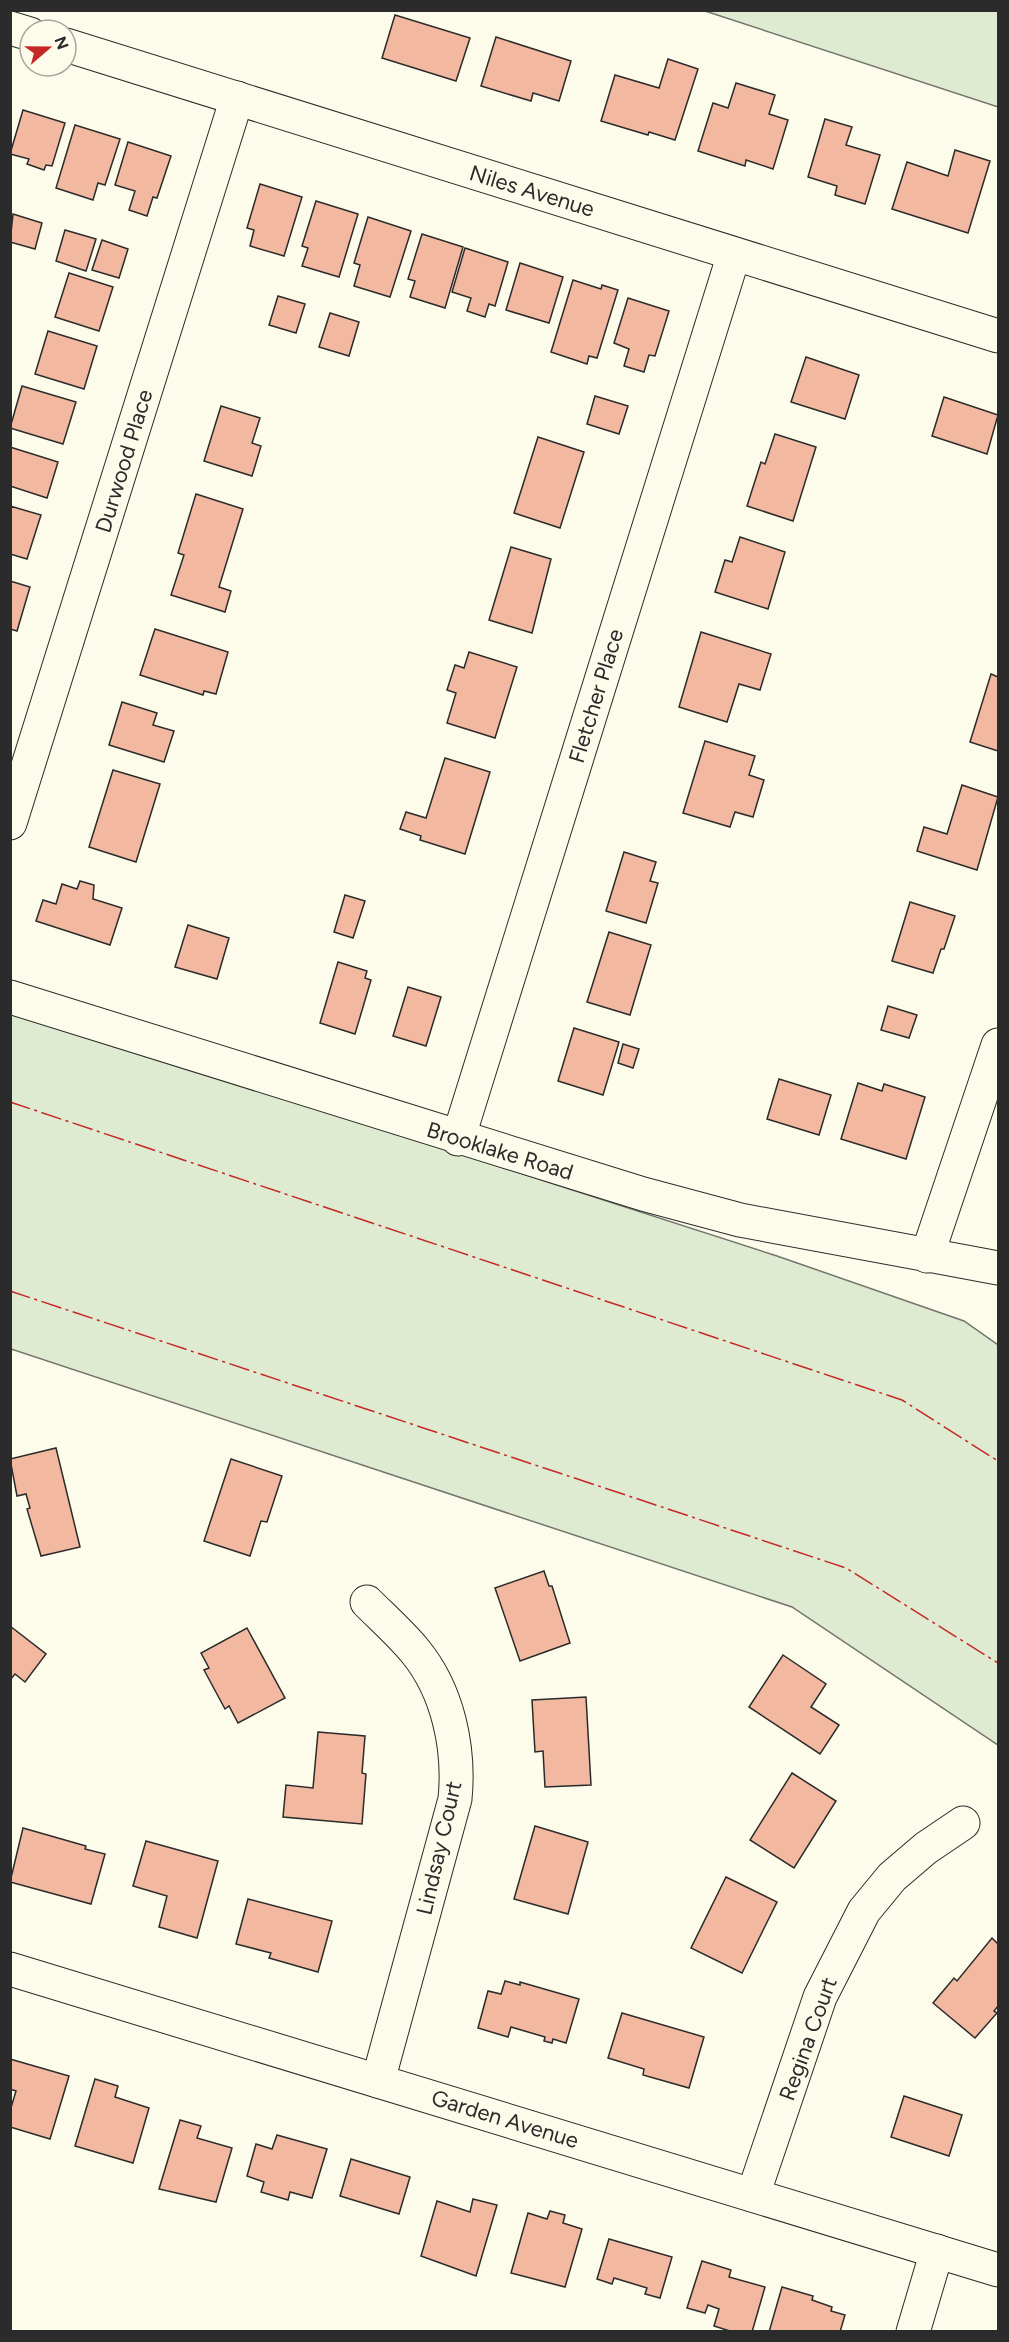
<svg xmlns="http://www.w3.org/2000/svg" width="1009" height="2342" viewBox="0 0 1009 2342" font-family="Figtree,sans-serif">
	<rect width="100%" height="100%" fill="#fdfbea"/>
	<!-- green -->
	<g fill="#deebd1" stroke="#74746e" stroke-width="1.5">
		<path d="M 705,11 L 998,11 L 998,107 Z"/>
		<path d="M 11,1009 L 777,1256 L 964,1321 L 998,1345 L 998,1745 L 792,1607 L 11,1349 Z"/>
	</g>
	<!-- building -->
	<g fill="#f2b8a0" stroke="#2b2b2b" stroke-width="1.5">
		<path d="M 395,15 L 470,38 L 456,81 L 382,58 Z"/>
		<path d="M 496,37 L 571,61 L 559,101 L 533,93 L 531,101 L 481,86 Z"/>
		<path d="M 668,59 L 698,69 L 675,140 L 649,132 L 648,135 L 601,121 L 615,75 L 659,88 Z"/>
		<path d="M 736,83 L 775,95 L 769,114 L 788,120 L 773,169 L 746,160 L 745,166 L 698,151 L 713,103 L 728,108 Z"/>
		<path d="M 23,110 L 65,123 L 52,166 L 46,165 L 44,170 L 27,164 L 29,159 L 10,154 Z"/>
		<path d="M 825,119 L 852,127 L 846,145 L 880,155 L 865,204 L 835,195 L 837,186 L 808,177 Z"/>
		<path d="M 75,125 L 120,139 L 105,185 L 98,183 L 93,200 L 56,188 Z"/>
		<path d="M 128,142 L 171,156 L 157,198 L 153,197 L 147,216 L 129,210 L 135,191 L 115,185 Z"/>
		<path d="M 955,150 L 990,161 L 968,233 L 892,209 L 907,162 L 948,176 Z"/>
		<path d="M 260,184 L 302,197 L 284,256 L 250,246 L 254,230 L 247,228 Z"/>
		<path d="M 316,201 L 358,214 L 339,277 L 302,266 L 308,248 L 302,246 Z"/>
		<path d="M 13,214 L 42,223 L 35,249 L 10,242 Z"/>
		<path d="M 368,217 L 411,231 L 390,297 L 354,286 L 360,265 L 354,263 Z"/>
		<path d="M 65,230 L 96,239 L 86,271 L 56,261 Z"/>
		<path d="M 422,234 L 463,247 L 445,308 L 410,297 L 415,281 L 408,279 Z"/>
		<path d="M 102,240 L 128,249 L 119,278 L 92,270 Z"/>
		<path d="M 465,248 L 508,262 L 495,306 L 489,304 L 485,317 L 467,311 L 471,298 L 452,292 Z"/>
		<path d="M 520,263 L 563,277 L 549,323 L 506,310 Z"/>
		<path d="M 69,273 L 113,287 L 99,331 L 55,317 Z"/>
		<path d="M 573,280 L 601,289 L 602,285 L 618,290 L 597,358 L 589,356 L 587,364 L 551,352 Z"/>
		<path d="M 278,296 L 305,304 L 296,333 L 269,325 Z"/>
		<path d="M 628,298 L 669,311 L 655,356 L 649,355 L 644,372 L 624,366 L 629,349 L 614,343 Z"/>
		<path d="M 330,313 L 359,322 L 349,356 L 319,347 Z"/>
		<path d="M 48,331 L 97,346 L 84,389 L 35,374 Z"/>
		<path d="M 806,357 L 859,375 L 845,419 L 791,402 Z"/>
		<path d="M 22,386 L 76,402 L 63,444 L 10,428 Z"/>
		<path d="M 595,396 L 628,406 L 619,434 L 587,424 Z"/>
		<path d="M 944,397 L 998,415 L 987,454 L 932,436 Z"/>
		<path d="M 221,406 L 260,418 L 252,443 L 261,446 L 252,476 L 204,461 Z"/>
		<path d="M 775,434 L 816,447 L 793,521 L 747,506 L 761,462 L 765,464 Z"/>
		<path d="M 538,437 L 584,452 L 560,528 L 514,513 Z"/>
		<path d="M 10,447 L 58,462 L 47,498 L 10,486 Z"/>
		<path d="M 196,494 L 243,509 L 219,587 L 231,591 L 225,612 L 171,595 L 184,555 L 178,553 Z"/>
		<path d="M 10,506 L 41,515 L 27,559 L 10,554 Z"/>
		<path d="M 740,537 L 785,552 L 768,609 L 715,592 L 725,560 L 732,562 Z"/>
		<path d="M 511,547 L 551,559 L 532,633 L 489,620 Z"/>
		<path d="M 10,581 L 30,587 L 17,631 L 10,629 Z"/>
		<path d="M 155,629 L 228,652 L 216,694 L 204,691 L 203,695 L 140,675 Z"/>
		<path d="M 701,632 L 771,654 L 760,690 L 739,684 L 727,722 L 679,707 Z"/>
		<path d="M 469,652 L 517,667 L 495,738 L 447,723 L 456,693 L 447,690 L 455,665 L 464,668 Z"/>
		<path d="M 991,674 L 998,677 L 998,751 L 970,742 Z"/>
		<path d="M 122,702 L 157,713 L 153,725 L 174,731 L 164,762 L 109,745 Z"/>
		<path d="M 705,741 L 755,756 L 749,775 L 764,780 L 753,817 L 735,812 L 730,827 L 683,813 Z"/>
		<path d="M 445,758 L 490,772 L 465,854 L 420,840 L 421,836 L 400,829 L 406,812 L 426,818 Z"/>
		<path d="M 113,770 L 160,784 L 136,862 L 89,847 Z"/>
		<path d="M 962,785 L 998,797 L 977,870 L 917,851 L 924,827 L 947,834 Z"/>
		<path d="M 624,852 L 656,862 L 650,881 L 658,883 L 646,923 L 606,911 Z"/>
		<path d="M 80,881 L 94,885 L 93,899 L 122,908 L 110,945 L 36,921 L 43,900 L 56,904 L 62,884 L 77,889 Z"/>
		<path d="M 345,895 L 365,901 L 353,938 L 334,932 Z"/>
		<path d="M 910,902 L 955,916 L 944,949 L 941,949 L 933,973 L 892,961 Z"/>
		<path d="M 188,925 L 229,938 L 217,979 L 175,967 Z"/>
		<path d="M 609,932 L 651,945 L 630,1015 L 587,1002 Z"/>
		<path d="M 338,962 L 367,971 L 365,978 L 371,980 L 355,1034 L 320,1023 Z"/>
		<path d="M 408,987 L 441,997 L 426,1046 L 393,1036 Z"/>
		<path d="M 888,1006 L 917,1015 L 909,1038 L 881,1030 Z"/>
		<path d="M 574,1028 L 619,1042 L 603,1095 L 558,1081 Z"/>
		<path d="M 623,1044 L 639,1049 L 633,1068 L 618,1063 Z"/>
		<path d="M 779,1079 L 831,1095 L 819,1135 L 767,1119 Z"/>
		<path d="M 858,1083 L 882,1091 L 884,1084 L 925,1097 L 906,1159 L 841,1139 Z"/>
		<path d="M 56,1448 L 80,1547 L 41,1556 L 27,1509 L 30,1508 L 26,1494 L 17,1496 L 10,1459 Z"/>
		<path d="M 231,1459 L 282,1476 L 267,1522 L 261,1521 L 250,1556 L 204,1541 Z"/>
		<path d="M 544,1571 L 549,1586 L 552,1586 L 570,1643 L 520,1661 L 495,1588 Z"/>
		<path d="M 10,1626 L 46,1654 L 25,1682 L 15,1674 L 10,1680 Z"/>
		<path d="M 247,1628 L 285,1698 L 238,1723 L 229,1706 L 225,1709 L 204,1670 L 209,1668 L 201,1653 Z"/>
		<path d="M 783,1655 L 826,1684 L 811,1707 L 839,1725 L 820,1754 L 749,1707 Z"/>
		<path d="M 586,1697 L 591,1785 L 545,1787 L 543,1751 L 535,1752 L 532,1700 Z"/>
		<path d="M 318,1732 L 365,1736 L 362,1773 L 366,1774 L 362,1824 L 283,1817 L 286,1785 L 313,1788 Z"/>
		<path d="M 792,1773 L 836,1801 L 794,1868 L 750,1840 Z"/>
		<path d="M 535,1826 L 588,1842 L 568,1914 L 514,1899 Z"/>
		<path d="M 23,1828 L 86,1846 L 85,1849 L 105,1854 L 91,1904 L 10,1882 Z"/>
		<path d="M 146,1841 L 218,1861 L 197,1938 L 159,1927 L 167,1896 L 133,1886 Z"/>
		<path d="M 726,1877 L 777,1902 L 742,1973 L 691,1948 Z"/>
		<path d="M 248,1899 L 332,1921 L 318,1972 L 269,1958 L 271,1953 L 236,1944 Z"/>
		<path d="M 992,1938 L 998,1944 L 998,2006 L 994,2011 L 997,2013 L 975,2038 L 933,2003 L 954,1978 L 957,1981 Z"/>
		<path d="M 505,1981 L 520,1985 L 520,1982 L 579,1999 L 566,2043 L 553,2039 L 552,2043 L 544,2041 L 545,2037 L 511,2027 L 508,2037 L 478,2028 L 488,1991 L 501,1994 Z"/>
		<path d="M 622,2013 L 704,2037 L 689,2088 L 643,2075 L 644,2069 L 608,2058 Z"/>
		<path d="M 10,2059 L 69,2076 L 50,2139 L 10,2127 L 10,2111 L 16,2091 L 10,2089 Z"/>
		<path d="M 95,2079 L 118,2086 L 115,2097 L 149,2108 L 133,2163 L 75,2146 Z"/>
		<path d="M 904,2096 L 962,2115 L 949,2156 L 891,2137 Z"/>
		<path d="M 180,2120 L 201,2126 L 197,2138 L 232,2148 L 216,2202 L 159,2189 Z"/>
		<path d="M 277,2135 L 327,2149 L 312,2198 L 290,2192 L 288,2200 L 261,2192 L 264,2182 L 247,2176 L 256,2144 L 272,2149 Z"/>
		<path d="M 351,2159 L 410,2177 L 399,2214 L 340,2196 Z"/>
		<path d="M 473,2199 L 497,2205 L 476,2276 L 421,2256 L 437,2201 L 470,2212 Z"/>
		<path d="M 550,2211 L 565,2215 L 563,2223 L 582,2229 L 565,2287 L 511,2273 L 528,2213 L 547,2219 Z"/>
		<path d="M 609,2239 L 672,2257 L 660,2298 L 645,2294 L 647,2288 L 614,2278 L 612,2284 L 597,2279 Z"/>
		<path d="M 702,2261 L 731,2270 L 729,2277 L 765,2287 L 752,2332 L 733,2332 L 714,2326 L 719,2309 L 708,2305 L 705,2313 L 687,2308 Z"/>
		<path d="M 782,2287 L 813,2296 L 812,2300 L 832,2307 L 831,2311 L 845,2315 L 840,2332 L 769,2332 Z"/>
	</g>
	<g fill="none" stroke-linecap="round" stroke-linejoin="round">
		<!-- minor casing -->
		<g stroke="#2b2b2b" stroke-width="35">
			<g id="minor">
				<path d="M 10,28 L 30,34"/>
				<path d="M 66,45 L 998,336"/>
				<path d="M 10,823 L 237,98"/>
				<path d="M 10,997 L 643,1194 L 740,1220 L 998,1268"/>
				<path d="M 458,1139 L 734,254"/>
				<path d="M 927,1256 L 998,1045"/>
				<path d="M 367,1602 C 383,1618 401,1634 415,1651 C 448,1691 460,1748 455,1799 L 378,2081"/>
				<path d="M 10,1969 L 998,2270"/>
				<path d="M 753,2195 L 820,1997 L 864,1911 L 892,1877 L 926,1848 L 963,1823"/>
				<path d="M 913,2332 L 937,2251"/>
			</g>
		</g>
		<!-- minor -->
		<use href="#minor" stroke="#fdfbea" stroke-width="33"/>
		<!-- power -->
		<g stroke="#c62828" stroke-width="1.5" stroke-dasharray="21 4.5 3 4.5" stroke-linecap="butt">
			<path d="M 10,1102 L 902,1400 L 998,1461"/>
			<path d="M 10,1291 L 846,1568 L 998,1663"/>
		</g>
	</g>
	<g text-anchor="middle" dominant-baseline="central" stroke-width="4.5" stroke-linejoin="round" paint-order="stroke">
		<!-- street labels -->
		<g font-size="22" fill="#2b2b2b" stroke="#fdfbea">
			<text transform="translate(532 191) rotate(17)">Niles Avenue</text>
			<text transform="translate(124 461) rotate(-73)">Durwood Place</text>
			<text transform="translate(596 696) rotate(-73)">Fletcher Place</text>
			<text transform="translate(500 1151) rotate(17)">Brooklake Road</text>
			<text transform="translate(439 1848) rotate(-77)">Lindsay Court</text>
			<text transform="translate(808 2039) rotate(-70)">Regina Court</text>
			<text transform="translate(505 2119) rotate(17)">Garden Avenue</text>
		</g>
	</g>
	<!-- border -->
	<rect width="1009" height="2342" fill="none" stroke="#2b2b2b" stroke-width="24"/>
	<!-- north arrow -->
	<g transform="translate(48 48) rotate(70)"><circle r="28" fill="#fdfbea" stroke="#a9a89e" stroke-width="1.5"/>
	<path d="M0-4.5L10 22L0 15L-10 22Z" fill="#c62828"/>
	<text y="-9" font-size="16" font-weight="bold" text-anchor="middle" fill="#2b2b2b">N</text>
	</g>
</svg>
